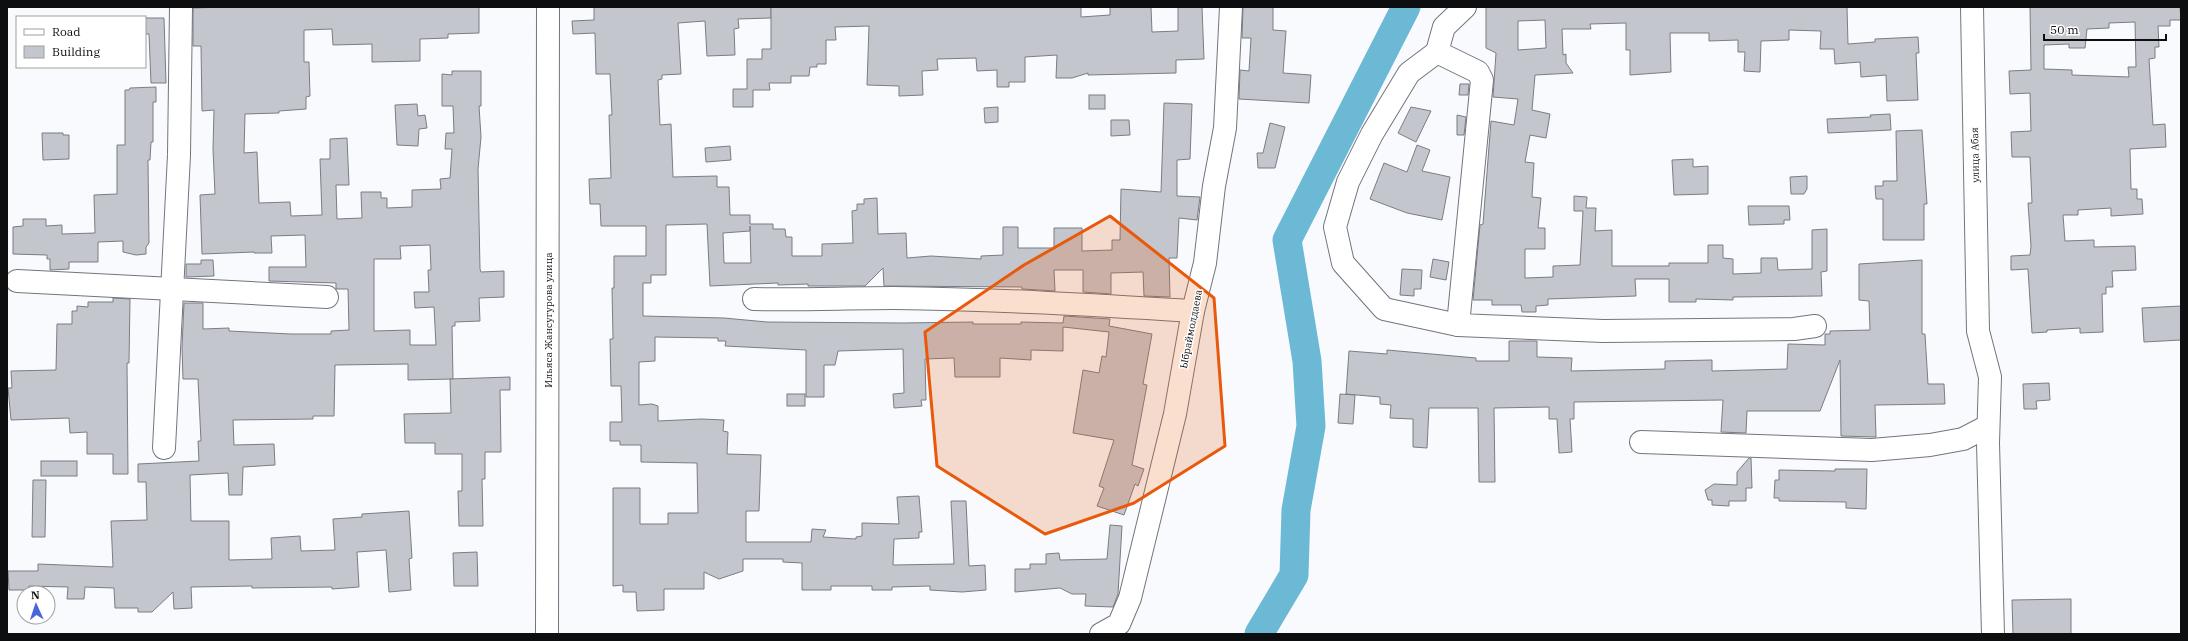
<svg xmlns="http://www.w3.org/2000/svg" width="2188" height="641" viewBox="0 0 2188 641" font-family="'IBM Plex Serif',serif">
	<rect width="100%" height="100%" fill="#f8fafe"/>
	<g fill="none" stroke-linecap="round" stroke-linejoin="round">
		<!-- river -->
		<path stroke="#6bb9d5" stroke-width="29" d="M 1259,634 L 1294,575 L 1296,510 L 1311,426 L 1307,361 L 1287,240 L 1406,7"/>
	</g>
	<!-- building -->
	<g fill="#c3c6cd" stroke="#7a7d83" fill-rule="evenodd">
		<path d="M 224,7 L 479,7 L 479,33 L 448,34 L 448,38 L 420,39 L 420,61 L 372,62 L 372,44 L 333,45 L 332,29 L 304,30 L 304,62 L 309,62 L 310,96 L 306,97 L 306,109 L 279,111 L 279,113 L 245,114 L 244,153 L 257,152 L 259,203 L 290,202 L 291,216 L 322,215 L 320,159 L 330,159 L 330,139 L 347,138 L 349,185 L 336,185 L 337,219 L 362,218 L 361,192 L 381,192 L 381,198 L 387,198 L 387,208 L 412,207 L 412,190 L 441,189 L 440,179 L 450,178 L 452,149 L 445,149 L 446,133 L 454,133 L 453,106 L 442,106 L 442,74 L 452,75 L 452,71 L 481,71 L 481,106 L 479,106 L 481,137 L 478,169 L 480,269 L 481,272 L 504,271 L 504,297 L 479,298 L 480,321 L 455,322 L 455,326 L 452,326 L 453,379 L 408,380 L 408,364 L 335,365 L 334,416 L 313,416 L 313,419 L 233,420 L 234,445 L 274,444 L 275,465 L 243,467 L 242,495 L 229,495 L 228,473 L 190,475 L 191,521 L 229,521 L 229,560 L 272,559 L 271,538 L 300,536 L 301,551 L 335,550 L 333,519 L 362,517 L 362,514 L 409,511 L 412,558 L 409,559 L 411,590 L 389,592 L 386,550 L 357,552 L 359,587 L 332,589 L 332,587 L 252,588 L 252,586 L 191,587 L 192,608 L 174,609 L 173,592 L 152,612 L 138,612 L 138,608 L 115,608 L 114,588 L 85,587 L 84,599 L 67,599 L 68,587 L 29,586 L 29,590 L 9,590 L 8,571 L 38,571 L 38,564 L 113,567 L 111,521 L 147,520 L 146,482 L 138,482 L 138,464 L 199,461 L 198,441 L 201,441 L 198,379 L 183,379 L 182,347 L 184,303 L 203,303 L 203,329 L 229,328 L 229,331 L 291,334 L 331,334 L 331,331 L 349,330 L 348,289 L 336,289 L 336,283 L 269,281 L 269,267 L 306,267 L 305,235 L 271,236 L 272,253 L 254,253 L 254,252 L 202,254 L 200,195 L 215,194 L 213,149 L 214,110 L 202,111 L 201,46 L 193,46 L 193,8 ZM 430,245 L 431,270 L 428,270 L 429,292 L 414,292 L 415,308 L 434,307 L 436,345 L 410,345 L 410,330 L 374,331 L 374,259 L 401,259 L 400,246 Z"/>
		<path d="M 594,7 L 771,7 L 771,18 L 738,19 L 739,28 L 734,29 L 735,55 L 707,56 L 705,21 L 678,23 L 681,74 L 662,75 L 662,79 L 658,80 L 660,125 L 671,124 L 673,177 L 717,176 L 717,187 L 729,187 L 730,215 L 750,215 L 750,224 L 773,224 L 773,229 L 785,229 L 786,237 L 792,237 L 792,256 L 822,256 L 822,244 L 853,243 L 852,211 L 857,210 L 857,204 L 864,204 L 864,199 L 877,198 L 878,234 L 906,233 L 907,258 L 931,256 L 981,259 L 981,256 L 1003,255 L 1003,227 L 1018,227 L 1018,248 L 1054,248 L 1054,228 L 1082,228 L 1082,251 L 1112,250 L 1112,240 L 1120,240 L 1121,189 L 1161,192 L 1164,103 L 1192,104 L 1190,159 L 1177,160 L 1177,196 L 1200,197 L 1197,220 L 1179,218 L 1177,258 L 1169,258 L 1170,297 L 1144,296 L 1143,272 L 1111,273 L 1111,294 L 1083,292 L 1083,270 L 1054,270 L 1055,291 L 1022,289 L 1022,287 L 884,286 L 883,268 L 865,286 L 808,286 L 808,284 L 778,285 L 778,283 L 710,286 L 707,224 L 666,225 L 666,275 L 651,275 L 651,283 L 643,283 L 643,316 L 724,318 L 767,322 L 903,323 L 973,322 L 973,324 L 1021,324 L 1021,322 L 1063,323 L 1064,316 L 1110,319 L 1109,326 L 1152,334 L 1143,384 L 1147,385 L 1132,465 L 1144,469 L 1138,486 L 1135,484 L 1124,515 L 1097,506 L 1104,488 L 1099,486 L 1114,440 L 1073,433 L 1083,370 L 1099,373 L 1102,356 L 1106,357 L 1109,332 L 1063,327 L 1063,351 L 1031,350 L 1031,360 L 1000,358 L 1000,377 L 955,377 L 954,358 L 925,359 L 926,400 L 921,400 L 922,406 L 894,408 L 893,394 L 904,393 L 903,349 L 838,351 L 835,365 L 824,365 L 824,397 L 806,397 L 806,350 L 725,346 L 726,341 L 718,341 L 718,338 L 655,337 L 655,361 L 639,362 L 639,405 L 652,404 L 658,406 L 658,421 L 701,419 L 724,420 L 723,431 L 728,432 L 727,454 L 761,455 L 759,511 L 746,511 L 746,542 L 811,542 L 812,529 L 826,530 L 823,537 L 856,539 L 856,537 L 862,536 L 862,523 L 899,524 L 897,497 L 919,496 L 922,532 L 919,532 L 919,538 L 894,539 L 893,565 L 954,564 L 951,501 L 966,501 L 969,566 L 985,565 L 986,590 L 962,592 L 930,590 L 930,586 L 892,587 L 892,590 L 872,590 L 872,586 L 831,586 L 831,590 L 802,590 L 802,563 L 783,562 L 783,559 L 743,559 L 743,571 L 719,579 L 704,572 L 704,589 L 664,589 L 664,610 L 637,611 L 636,592 L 623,592 L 623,585 L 613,586 L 613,488 L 640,488 L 640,524 L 668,524 L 668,513 L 698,513 L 697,463 L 641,462 L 641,445 L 620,445 L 620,441 L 610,441 L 610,422 L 622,422 L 621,386 L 611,386 L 610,339 L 613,339 L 612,288 L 614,288 L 614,256 L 646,256 L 646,226 L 601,226 L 600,204 L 590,204 L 589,179 L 611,178 L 609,115 L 612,115 L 610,74 L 596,74 L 595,33 L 573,34 L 572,21 L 594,20 ZM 750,226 L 751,263 L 724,263 L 723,233 L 750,231 Z"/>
		<path d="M 771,7 L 1081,7 L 1081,17 L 1110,15 L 1110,7 L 1151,7 L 1152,32 L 1178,31 L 1178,7 L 1202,7 L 1204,59 L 1176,60 L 1176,73 L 1088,75 L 1088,73 L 1072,78 L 1056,78 L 1057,55 L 1025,57 L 1025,82 L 1009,82 L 1009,87 L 997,87 L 997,70 L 977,71 L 976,58 L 937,59 L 938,70 L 922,71 L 923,95 L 899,96 L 899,86 L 867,85 L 869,26 L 835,27 L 836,40 L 826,40 L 826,64 L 817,64 L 817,67 L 810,67 L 809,76 L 791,76 L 791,83 L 769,83 L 770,90 L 753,90 L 753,107 L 733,107 L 733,89 L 747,89 L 747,59 L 762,59 L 762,49 L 771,49 Z"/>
		<path d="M 1243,7 L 1273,7 L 1273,30 L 1286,31 L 1283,73 L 1311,75 L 1309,103 L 1239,99 L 1240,70 L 1249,71 L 1251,38 L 1242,38 Z"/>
		<path d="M 1486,7 L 1847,7 L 1848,44 L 1875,42 L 1875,39 L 1918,37 L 1919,53 L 1916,53 L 1918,100 L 1887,101 L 1886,75 L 1861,77 L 1860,62 L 1835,64 L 1834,49 L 1820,49 L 1821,31 L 1789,30 L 1789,40 L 1761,41 L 1760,72 L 1744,71 L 1745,52 L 1738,52 L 1738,40 L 1709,41 L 1709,33 L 1670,33 L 1671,72 L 1630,75 L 1630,50 L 1626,50 L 1626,23 L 1590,24 L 1591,29 L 1562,29 L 1563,55 L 1566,54 L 1566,63 L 1573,73 L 1535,75 L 1532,110 L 1550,114 L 1546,138 L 1530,135 L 1525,162 L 1534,163 L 1532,197 L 1541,198 L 1538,228 L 1545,228 L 1545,249 L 1525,249 L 1525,278 L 1553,277 L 1553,266 L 1580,265 L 1583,211 L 1574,211 L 1574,196 L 1587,197 L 1586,208 L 1596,208 L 1595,231 L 1612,230 L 1612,266 L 1669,266 L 1669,263 L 1708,263 L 1708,245 L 1723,245 L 1723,258 L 1733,259 L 1733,274 L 1761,273 L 1761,258 L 1777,258 L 1778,270 L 1812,269 L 1812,230 L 1827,229 L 1827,271 L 1821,272 L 1822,296 L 1733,297 L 1733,300 L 1696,299 L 1696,302 L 1669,302 L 1669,279 L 1635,279 L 1636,296 L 1548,299 L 1548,305 L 1536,306 L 1536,312 L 1522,312 L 1521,305 L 1492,305 L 1492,300 L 1473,300 L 1480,225 L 1483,224 L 1491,121 L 1514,125 L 1518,99 L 1493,97 L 1496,53 L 1486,48 ZM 1545,20 L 1546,48 L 1518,50 L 1518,21 Z"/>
		<path d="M 2030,7 L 2180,7 L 2181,20 L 2170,20 L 2170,26 L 2158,26 L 2159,47 L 2155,47 L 2155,58 L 2149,59 L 2153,125 L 2165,124 L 2166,147 L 2130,149 L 2131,189 L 2137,189 L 2137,199 L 2142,199 L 2143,214 L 2111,216 L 2111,208 L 2078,210 L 2078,215 L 2063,215 L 2065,241 L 2094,240 L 2094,247 L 2135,246 L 2136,270 L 2112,271 L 2113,287 L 2106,287 L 2106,294 L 2102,294 L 2103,332 L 2080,333 L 2080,328 L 2047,330 L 2047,332 L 2032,333 L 2028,269 L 2011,270 L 2011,256 L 2030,255 L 2031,246 L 2028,203 L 2032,203 L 2030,157 L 2012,157 L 2011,132 L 2031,131 L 2030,93 L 2010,94 L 2009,71 L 2031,70 ZM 2135,22 L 2136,67 L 2128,67 L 2129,77 L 2072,75 L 2072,70 L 2044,69 L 2044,45 L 2069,44 L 2069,48 L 2085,48 L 2087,29 L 2109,28 L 2109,23 Z"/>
		<path d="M 145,18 L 164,18 L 166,83 L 151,83 L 149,34 L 145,34 Z"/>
		<path d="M 1460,84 L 1469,84 L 1468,95 L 1459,95 Z"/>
		<path d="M 156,87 L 156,102 L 153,102 L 153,142 L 151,142 L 150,160 L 148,160 L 149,243 L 146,247 L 146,254 L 136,255 L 123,252 L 123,241 L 98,242 L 98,262 L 69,262 L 69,269 L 50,270 L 50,259 L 47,259 L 47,255 L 13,254 L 13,227 L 23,226 L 23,219 L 46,219 L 46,226 L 62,225 L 62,234 L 95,233 L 94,195 L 117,194 L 117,145 L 125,145 L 125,90 L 129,90 L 130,88 Z"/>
		<rect x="1089" y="95" width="16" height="14"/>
		<path d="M 417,104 L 418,116 L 425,115 L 427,128 L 419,129 L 418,146 L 397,145 L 395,105 Z"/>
		<path d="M 998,107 L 998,122 L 985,123 L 984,108 Z"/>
		<path d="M 1411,107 L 1431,111 L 1416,142 L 1398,133 Z"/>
		<path d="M 1890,114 L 1891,130 L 1828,133 L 1827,119 L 1871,117 L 1870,115 Z"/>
		<path d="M 1457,115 L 1466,117 L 1464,135 L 1457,135 Z"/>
		<path d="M 1111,120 L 1129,120 L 1130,135 L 1111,136 Z"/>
		<path d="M 1270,123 L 1285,127 L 1275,168 L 1258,168 L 1257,153 L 1263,153 Z"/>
		<path d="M 1922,130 L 1927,204 L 1924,204 L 1924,240 L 1883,240 L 1883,199 L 1876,199 L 1875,186 L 1883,186 L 1883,181 L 1897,181 L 1896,131 Z"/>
		<path d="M 42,133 L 63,133 L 63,135 L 69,135 L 69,159 L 43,160 Z"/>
		<path d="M 1417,145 L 1430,150 L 1422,171 L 1450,177 L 1442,220 L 1407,213 L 1370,199 L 1384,163 L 1407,172 Z"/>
		<path d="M 730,146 L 731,160 L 706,162 L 705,148 Z"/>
		<path d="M 1693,159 L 1693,167 L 1708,166 L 1708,194 L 1674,195 L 1672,160 Z"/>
		<path d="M 1807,176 L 1807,189 L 1804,194 L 1791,194 L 1790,177 Z"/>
		<path d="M 1748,206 L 1789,206 L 1790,220 L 1784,220 L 1784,224 L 1749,225 Z"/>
		<path d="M 1433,259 L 1449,262 L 1446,280 L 1430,277 Z"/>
		<path d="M 201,260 L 213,260 L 214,276 L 186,277 L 186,264 L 201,264 Z"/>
		<path d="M 1922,260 L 1922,334 L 1925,334 L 1928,384 L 1944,384 L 1945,404 L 1875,405 L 1876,437 L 1841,436 L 1840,360 L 1820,411 L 1747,411 L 1746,433 L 1721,432 L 1723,400 L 1574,402 L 1574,419 L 1570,419 L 1572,452 L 1559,453 L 1557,419 L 1549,419 L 1549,407 L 1494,408 L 1495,482 L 1479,482 L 1478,408 L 1429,408 L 1427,448 L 1413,447 L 1413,419 L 1390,418 L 1391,405 L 1380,404 L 1380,397 L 1346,394 L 1349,351 L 1387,354 L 1387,350 L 1476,358 L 1476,361 L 1509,361 L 1509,341 L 1537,341 L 1537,357 L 1572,358 L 1571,371 L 1665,369 L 1665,361 L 1712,360 L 1712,371 L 1787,369 L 1788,344 L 1825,345 L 1825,334 L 1830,334 L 1830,331 L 1870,330 L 1869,301 L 1859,300 L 1859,264 Z"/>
		<path d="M 1402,269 L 1422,270 L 1421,289 L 1414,289 L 1414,296 L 1400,295 Z"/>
		<path d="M 113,298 L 130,299 L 129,363 L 127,363 L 128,474 L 113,474 L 113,454 L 87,454 L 87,432 L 70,433 L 69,418 L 11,420 L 8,388 L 12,388 L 11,371 L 56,370 L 57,324 L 72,324 L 72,311 L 77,311 L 77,306 L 88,307 L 88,302 L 113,302 Z"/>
		<path d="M 2181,306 L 2181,340 L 2144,342 L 2142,308 Z"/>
		<path d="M 510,377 L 510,390 L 500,390 L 501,452 L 485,452 L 485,479 L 482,479 L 483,526 L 459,526 L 458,491 L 462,491 L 462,454 L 435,454 L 435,443 L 405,443 L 404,414 L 451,413 L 450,379 Z"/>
		<path d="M 2049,383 L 2050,400 L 2036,401 L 2037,409 L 2024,409 L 2023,384 Z"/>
		<rect x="787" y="394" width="18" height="12"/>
		<path d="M 1340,394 L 1355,395 L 1353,424 L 1338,423 Z"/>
		<path d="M 1749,458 L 1751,458 L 1752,488 L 1746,488 L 1746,501 L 1729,501 L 1729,506 L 1712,505 L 1712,500 L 1708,500 L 1705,490 L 1714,484 L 1737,485 L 1737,472 Z"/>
		<rect x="41" y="461" width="36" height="15"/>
		<path d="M 1835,469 L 1867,469 L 1866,509 L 1846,508 L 1846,502 L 1779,501 L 1779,498 L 1774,498 L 1775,480 L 1779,480 L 1779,470 L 1835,471 Z"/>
		<path d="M 33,480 L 46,480 L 45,537 L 32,537 Z"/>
		<path d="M 1110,525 L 1122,526 L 1118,594 L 1113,607 L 1085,606 L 1086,594 L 1072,594 L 1060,588 L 1015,592 L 1015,569 L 1030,569 L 1030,564 L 1046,564 L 1046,554 L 1059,553 L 1060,560 L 1107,559 Z"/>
		<path d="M 477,552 L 478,586 L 454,586 L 453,553 Z"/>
		<path d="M 2071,599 L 2071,634 L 2013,634 L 2012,600 Z"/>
	</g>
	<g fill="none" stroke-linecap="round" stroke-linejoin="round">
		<!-- minor casing -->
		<g stroke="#73757c" stroke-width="24">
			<g id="minor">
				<path d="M 1465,7 L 1444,27 L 1437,52 L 1478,72 L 1482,80 L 1458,325 L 1603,331 L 1794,329 L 1815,326"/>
				<path d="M 1972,7 L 1978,331 L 1990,377 L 1988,443 L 1993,634"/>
				<path d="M 1437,52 L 1409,73 L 1372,134 L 1348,182 L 1335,227 L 1343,263 L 1384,309 L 1458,325"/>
				<path d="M 17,281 L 327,297"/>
				<path d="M 754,299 C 801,300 847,298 894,298 C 994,299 1094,305 1193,311"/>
				<path d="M 1641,442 L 1872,450 L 1930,445 L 1963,439 L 1988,426"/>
				<path d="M 164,448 L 179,155 L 181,7"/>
				<path d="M 547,634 L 548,7"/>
				<path d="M 1101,634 L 1119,624 L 1130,598 L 1175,414 L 1193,311 L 1205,263 L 1214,186 L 1225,128 L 1231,7"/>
			</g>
		</g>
		<!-- minor -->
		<use href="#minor" stroke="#fff" stroke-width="22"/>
	</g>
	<!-- marked area -->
	<path fill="#e8590c" fill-opacity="0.2" stroke="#e8590c" stroke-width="3" stroke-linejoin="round" d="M 1110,216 L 1214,298 L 1225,446 L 1134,503 L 1045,534 L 937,466 L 925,332 L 1024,265 Z"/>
	<g text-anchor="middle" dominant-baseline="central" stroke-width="3" stroke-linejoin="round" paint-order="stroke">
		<!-- street labels -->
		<g font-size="10" fill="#0d0e10" stroke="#fff">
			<text transform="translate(1975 155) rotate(-91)">улица Абая</text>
			<text transform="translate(548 320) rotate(-90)">Ильяса Жансугурова улица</text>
			<text transform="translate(1191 329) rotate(-79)">Ыбраймолдаева</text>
		</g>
	</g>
	<!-- border -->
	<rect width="2188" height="641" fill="none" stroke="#0d0e10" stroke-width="16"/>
	<!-- legend -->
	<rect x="16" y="16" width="130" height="52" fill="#ffffff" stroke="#9e9f9f"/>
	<rect x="24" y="29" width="20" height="6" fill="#ffffff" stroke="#9e9f9f"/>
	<text x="52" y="36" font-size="12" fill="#0d0e10">Road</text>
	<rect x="24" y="46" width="20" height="12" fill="#c3c6cd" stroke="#9e9f9f"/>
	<text x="52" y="56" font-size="12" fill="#0d0e10">Building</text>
	<!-- north arrow -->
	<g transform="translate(36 605) rotate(357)"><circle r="19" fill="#ffffff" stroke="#9e9f9f"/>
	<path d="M0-3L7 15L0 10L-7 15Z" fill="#4965d9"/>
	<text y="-6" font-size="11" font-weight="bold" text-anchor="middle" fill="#0d0e10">N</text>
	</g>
	<!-- scale -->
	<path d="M2044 34v6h122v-6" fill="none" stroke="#0d0e10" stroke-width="2"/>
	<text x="2050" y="34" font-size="12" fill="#0d0e10" stroke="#ffffff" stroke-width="3" paint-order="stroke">50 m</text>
</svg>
